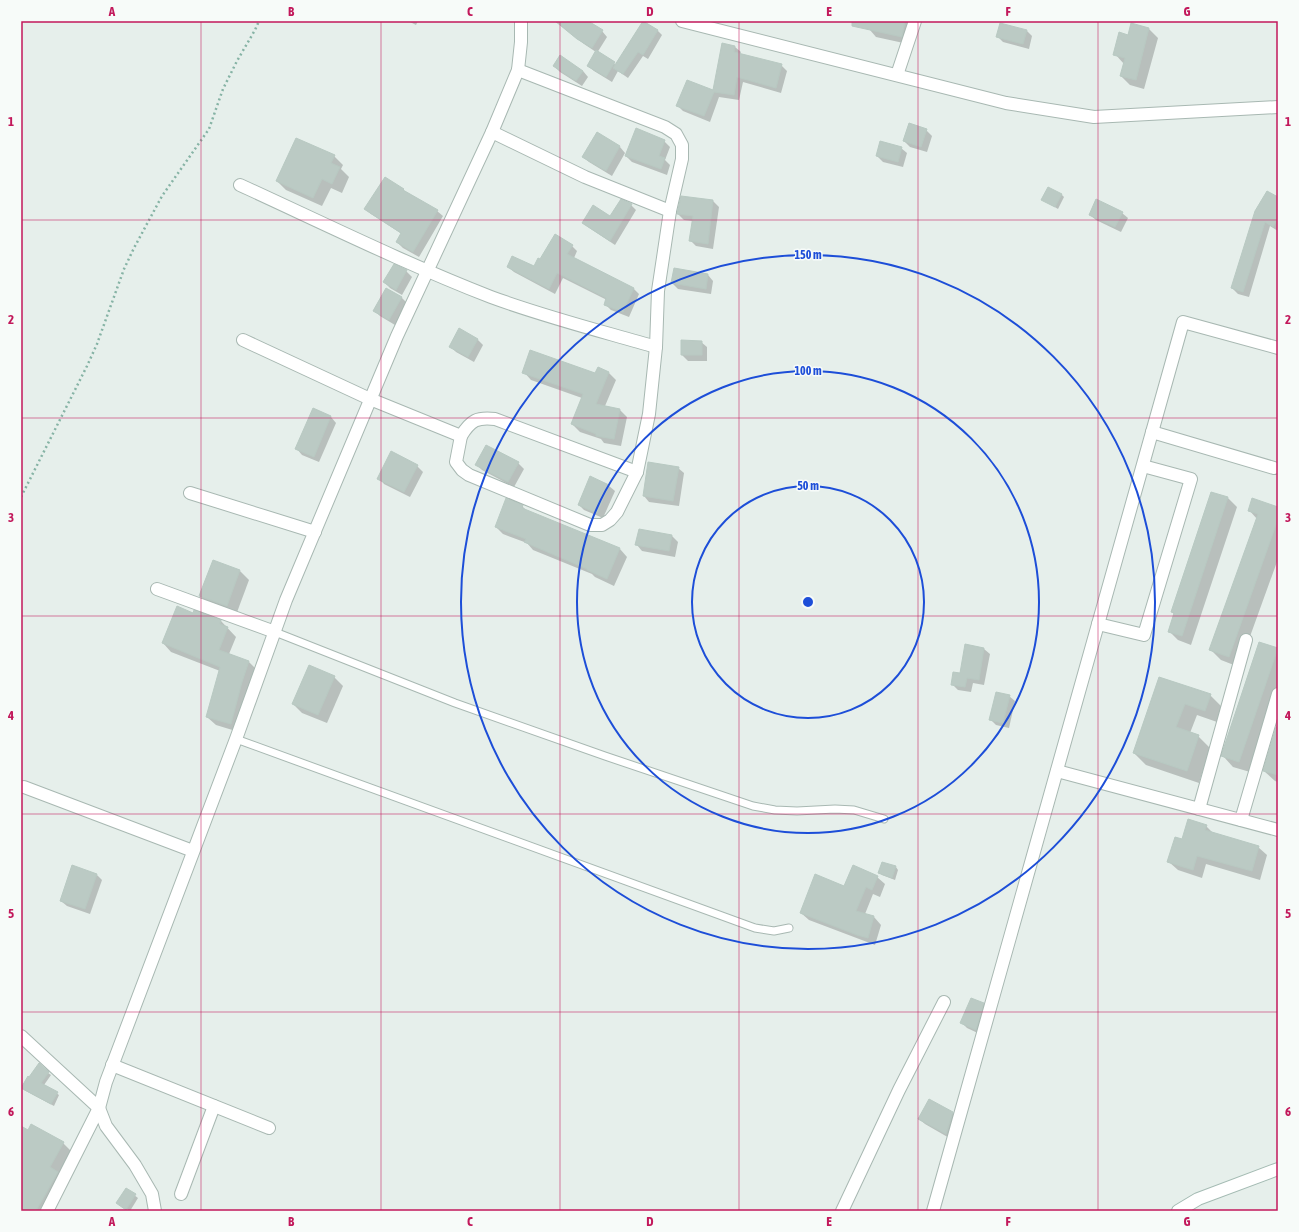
<svg xmlns="http://www.w3.org/2000/svg" width="1299" height="1232" viewBox="0 0 1299 1232" font-family="'Asap Condensed',sans-serif">
	<rect width="100%" height="100%" fill="#e6efeb"/>
	<!-- shadow -->
	<g fill="#0003">
		<path d="M 408,21 L 418,21 L 416,25 Z"/>
		<path d="M 555,21 L 586,21 L 602,31 L 607,37 L 597,53 L 616,65 L 644,22 L 658,31 L 662,35 L 648,59 L 643,56 L 628,78 L 618,71 L 612,82 L 594,71 L 588,66 L 596,52 L 584,44 Z"/>
		<path d="M 871,21 L 914,21 L 908,44 L 876,37 L 870,30 Z"/>
		<path d="M 1132,25 L 1149,29 L 1158,38 L 1144,89 L 1130,85 L 1121,76 L 1124,64 L 1115,54 L 1128,36 Z"/>
		<path d="M 1027,31 L 1032,36 L 1029,49 L 1003,42 L 998,37 Z"/>
		<path d="M 722,44 L 735,47 L 741,52 L 740,54 L 781,65 L 787,71 L 781,93 L 743,82 L 739,100 L 719,97 L 710,122 L 683,111 L 678,106 L 714,92 Z"/>
		<path d="M 554,66 L 583,71 L 588,77 L 582,86 L 560,72 Z"/>
		<path d="M 926,130 L 932,136 L 927,152 L 910,147 L 904,141 Z"/>
		<path d="M 597,134 L 620,147 L 625,153 L 612,176 L 589,162 L 583,157 Z"/>
		<path d="M 664,141 L 670,147 L 665,160 L 670,165 L 667,175 L 632,162 L 626,156 Z"/>
		<path d="M 901,148 L 907,153 L 903,167 L 883,162 L 877,156 Z"/>
		<path d="M 334,156 L 343,165 L 341,169 L 349,177 L 342,193 L 331,188 L 322,206 L 286,190 L 277,181 Z"/>
		<path d="M 403,190 L 437,211 L 443,216 L 419,257 L 403,248 L 397,242 L 402,234 L 371,214 L 365,209 Z"/>
		<path d="M 1061,194 L 1064,197 L 1058,209 L 1043,200 Z"/>
		<path d="M 682,197 L 713,201 L 719,207 L 713,249 L 696,246 L 690,240 L 693,221 L 684,220 L 678,214 Z"/>
		<path d="M 1278,198 L 1278,231 L 1270,226 L 1249,297 L 1238,294 L 1232,288 L 1256,211 Z"/>
		<path d="M 631,205 L 636,210 L 615,245 L 588,227 L 583,223 L 610,217 Z"/>
		<path d="M 1122,213 L 1128,218 L 1121,232 L 1096,220 L 1090,215 Z"/>
		<path d="M 572,246 L 577,251 L 574,258 L 633,288 L 639,294 L 629,317 L 611,310 L 605,304 L 607,300 L 563,278 L 555,294 L 514,272 L 508,267 L 534,267 L 540,261 Z"/>
		<path d="M 394,265 L 406,271 L 412,277 L 402,295 L 390,288 L 384,282 Z"/>
		<path d="M 708,275 L 713,281 L 711,294 L 678,289 L 672,283 Z"/>
		<path d="M 387,289 L 402,298 L 408,304 L 395,325 L 380,316 L 374,310 Z"/>
		<path d="M 477,339 L 483,345 L 474,362 L 456,352 L 450,346 Z"/>
		<path d="M 701,342 L 707,347 L 707,361 L 688,361 L 682,355 Z"/>
		<path d="M 598,368 L 609,373 L 616,380 L 605,406 L 620,410 L 627,417 L 621,446 L 604,443 L 601,439 L 580,432 L 572,424 L 582,398 L 531,380 L 524,372 L 595,375 Z"/>
		<path d="M 314,409 L 331,417 L 336,423 L 319,462 L 302,455 L 297,449 Z"/>
		<path d="M 518,463 L 524,469 L 514,487 L 482,470 L 477,465 Z"/>
		<path d="M 417,466 L 423,472 L 410,497 L 384,484 L 379,478 Z"/>
		<path d="M 678,468 L 684,473 L 679,506 L 649,502 L 644,496 Z"/>
		<path d="M 590,478 L 609,486 L 615,491 L 603,518 L 584,510 L 579,505 Z"/>
		<path d="M 1212,493 L 1228,498 L 1237,507 L 1191,645 L 1178,640 L 1169,631 L 1174,614 L 1172,612 Z"/>
		<path d="M 522,506 L 528,512 L 620,549 L 627,557 L 614,586 L 595,577 L 592,574 L 533,550 L 527,543 L 503,534 L 496,527 Z"/>
		<path d="M 1278,509 L 1278,559 L 1239,667 L 1221,660 L 1210,649 L 1257,519 L 1249,510 Z"/>
		<path d="M 639,530 L 672,536 L 678,542 L 675,557 L 642,551 L 637,545 Z"/>
		<path d="M 240,571 L 249,580 L 236,615 L 209,605 L 200,596 Z"/>
		<path d="M 195,612 L 221,621 L 236,637 L 229,654 L 249,662 L 257,670 L 239,732 L 216,725 L 207,717 L 220,671 L 171,652 L 163,643 L 194,614 Z"/>
		<path d="M 966,645 L 984,649 L 990,654 L 984,685 L 973,683 L 971,692 L 958,690 L 952,684 L 961,674 Z"/>
		<path d="M 1277,649 L 1278,689 L 1250,772 L 1233,767 L 1223,756 Z"/>
		<path d="M 334,677 L 343,686 L 327,723 L 302,713 L 293,704 Z"/>
		<path d="M 1160,678 L 1210,695 L 1222,707 L 1217,722 L 1197,715 L 1190,733 L 1198,736 L 1210,748 L 1199,783 L 1146,765 L 1134,753 Z"/>
		<path d="M 1009,696 L 1015,701 L 1009,728 L 996,725 L 990,719 Z"/>
		<path d="M 1278,724 L 1278,782 L 1275,781 L 1264,771 Z"/>
		<path d="M 1206,826 L 1214,834 L 1258,847 L 1267,855 L 1260,880 L 1206,864 L 1202,878 L 1178,870 L 1169,862 L 1182,841 Z"/>
		<path d="M 883,863 L 896,867 L 898,870 L 895,880 L 882,875 L 880,873 Z"/>
		<path d="M 97,875 L 102,880 L 90,914 L 67,906 L 61,901 Z"/>
		<path d="M 877,877 L 885,884 L 880,897 L 873,894 L 865,914 L 874,917 L 881,925 L 875,945 L 809,920 L 801,913 L 845,887 Z"/>
		<path d="M 983,1004 L 989,1010 L 982,1035 L 967,1028 L 961,1022 Z"/>
		<path d="M 48,1073 L 51,1075 L 44,1085 L 59,1095 L 54,1106 L 24,1090 L 30,1078 Z"/>
		<path d="M 952,1113 L 958,1119 L 951,1139 L 925,1124 L 919,1119 Z"/>
		<path d="M 21,1127 L 28,1131 L 63,1143 L 74,1154 L 61,1176 L 68,1183 L 56,1205 L 50,1211 L 21,1211 Z"/>
		<path d="M 126,1189 L 138,1198 L 130,1211 L 117,1203 Z"/>
	</g>
	<!-- building -->
	<g fill="#bbcac4" stroke="#b8c9c2">
		<path d="M 555,21 L 588,21 L 603,30 L 592,48 L 577,39 Z"/>
		<path d="M 643,21 L 658,30 L 643,55 L 638,52 L 623,74 L 613,68 Z"/>
		<path d="M 852,21 L 905,21 L 902,37 L 852,26 Z"/>
		<path d="M 1000,23 L 1027,30 L 1023,44 L 996,37 Z"/>
		<path d="M 1131,23 L 1149,28 L 1136,80 L 1120,76 L 1125,58 L 1113,55 L 1119,32 L 1128,35 Z"/>
		<path d="M 722,43 L 735,46 L 734,52 L 782,64 L 776,88 L 737,77 L 734,95 L 714,92 L 704,116 L 676,106 L 687,80 L 713,90 Z"/>
		<path d="M 596,50 L 615,62 L 606,77 L 587,66 Z"/>
		<path d="M 560,55 L 583,71 L 576,81 L 553,66 Z"/>
		<path d="M 909,123 L 927,129 L 921,147 L 903,141 Z"/>
		<path d="M 636,128 L 665,140 L 659,156 L 665,158 L 661,169 L 625,156 Z"/>
		<path d="M 597,132 L 620,146 L 606,171 L 582,157 Z"/>
		<path d="M 296,138 L 335,155 L 331,163 L 340,167 L 332,184 L 322,179 L 313,198 L 276,181 Z"/>
		<path d="M 880,141 L 902,147 L 898,162 L 876,156 Z"/>
		<path d="M 385,177 L 404,189 L 403,190 L 438,210 L 413,252 L 396,242 L 401,233 L 364,209 Z"/>
		<path d="M 1048,187 L 1062,194 L 1055,207 L 1041,200 Z"/>
		<path d="M 1267,191 L 1278,197 L 1278,219 L 1273,227 L 1265,222 L 1243,292 L 1231,288 L 1255,211 Z"/>
		<path d="M 681,196 L 713,200 L 708,244 L 689,241 L 693,216 L 677,214 Z"/>
		<path d="M 621,199 L 632,204 L 610,241 L 582,223 L 593,205 L 610,216 Z"/>
		<path d="M 1096,199 L 1123,212 L 1115,227 L 1089,215 Z"/>
		<path d="M 555,234 L 573,245 L 567,254 L 634,288 L 623,312 L 604,305 L 606,298 L 557,273 L 549,289 L 507,267 L 512,256 L 534,266 L 538,258 L 540,259 Z"/>
		<path d="M 394,264 L 407,270 L 396,290 L 383,282 Z"/>
		<path d="M 674,268 L 708,274 L 706,289 L 671,283 Z"/>
		<path d="M 386,288 L 402,297 L 389,320 L 373,311 Z"/>
		<path d="M 459,328 L 478,339 L 468,357 L 449,347 Z"/>
		<path d="M 681,340 L 702,341 L 702,355 L 681,355 Z"/>
		<path d="M 530,350 L 595,373 L 598,367 L 609,372 L 596,404 L 620,409 L 614,439 L 596,436 L 596,434 L 571,424 L 583,394 L 522,373 Z"/>
		<path d="M 313,408 L 331,416 L 314,457 L 295,449 Z"/>
		<path d="M 486,445 L 519,462 L 508,482 L 475,465 Z"/>
		<path d="M 391,451 L 418,465 L 404,492 L 377,479 Z"/>
		<path d="M 648,462 L 679,467 L 673,501 L 643,496 Z"/>
		<path d="M 590,476 L 609,485 L 597,513 L 578,505 Z"/>
		<path d="M 1211,492 L 1228,497 L 1182,636 L 1168,632 L 1174,613 L 1171,612 Z"/>
		<path d="M 506,498 L 523,505 L 522,508 L 620,548 L 607,579 L 587,570 L 587,569 L 524,542 L 526,539 L 495,527 Z"/>
		<path d="M 1252,498 L 1278,507 L 1278,519 L 1229,657 L 1209,650 L 1258,514 L 1248,511 Z"/>
		<path d="M 639,529 L 672,535 L 669,551 L 635,545 Z"/>
		<path d="M 213,560 L 240,570 L 227,606 L 199,596 Z"/>
		<path d="M 177,606 L 193,613 L 194,610 L 221,620 L 220,624 L 228,627 L 219,650 L 249,661 L 242,682 L 231,724 L 206,717 L 220,667 L 162,643 Z"/>
		<path d="M 1259,642 L 1278,648 L 1239,762 L 1221,756 Z"/>
		<path d="M 965,644 L 984,648 L 979,680 L 967,678 L 965,687 L 951,685 L 953,672 L 960,673 Z"/>
		<path d="M 309,665 L 335,676 L 318,715 L 292,704 Z"/>
		<path d="M 1159,677 L 1211,694 L 1205,711 L 1185,704 L 1176,727 L 1199,735 L 1187,771 L 1133,753 Z"/>
		<path d="M 996,692 L 1010,695 L 1003,723 L 989,720 Z"/>
		<path d="M 1276,727 L 1278,727 L 1278,775 L 1263,771 Z"/>
		<path d="M 1188,819 L 1207,825 L 1205,830 L 1259,846 L 1252,871 L 1197,856 L 1193,870 L 1167,862 L 1175,837 L 1182,839 Z"/>
		<path d="M 882,862 L 896,866 L 892,878 L 878,873 Z"/>
		<path d="M 72,865 L 97,874 L 85,909 L 60,901 Z"/>
		<path d="M 853,865 L 878,876 L 872,890 L 866,887 L 856,911 L 874,916 L 868,938 L 857,935 L 800,913 L 815,874 L 844,886 Z"/>
		<path d="M 971,998 L 984,1003 L 976,1030 L 960,1023 Z"/>
		<path d="M 39,1063 L 49,1072 L 41,1083 L 58,1092 L 51,1104 L 21,1088 L 28,1076 L 29,1077 Z"/>
		<path d="M 929,1099 L 953,1112 L 946,1134 L 918,1119 Z"/>
		<path d="M 31,1124 L 64,1142 L 50,1167 L 58,1172 L 36,1211 L 21,1211 L 21,1126 L 28,1130 Z"/>
		<path d="M 126,1188 L 136,1194 L 126,1210 L 116,1203 Z"/>
	</g>
	<g fill="none" stroke-linecap="round" stroke-linejoin="round">
		<!-- service casing -->
		<g stroke="#a8b8b2" stroke-width="9">
			<g id="service">
				<path d="M 275,632 L 455,703 L 605,756 L 753,806 L 775,810 L 797,811 L 835,809 L 854,810 L 884,819"/>
				<path d="M 236,739 L 755,928 L 774,931 L 789,928"/>
			</g>
		</g>
		<!-- minor casing -->
		<g stroke="#a8b8b2" stroke-width="14">
			<g id="minor">
				<path d="M 682,21 L 1006,103 L 1094,117 L 1278,107"/>
				<path d="M 897,75 L 915,21"/>
				<path d="M 492,132 L 585,177 L 670,211"/>
				<path d="M 240,185 C 323,223 406,264 491,297 C 545,317 601,331 656,347"/>
				<path d="M 243,340 L 370,399 L 461,436 C 471,420 477,417 495,419 L 637,472"/>
				<path d="M 1152,432 L 1274,468"/>
				<path d="M 461,436 L 456,462 L 462,470 L 469,475 L 590,525 L 602,525 L 610,520 L 617,512 L 637,472 L 649,414 L 656,347 L 658,291 L 670,211 L 682,159 L 682,145 L 676,134 L 665,127 L 518,70"/>
				<path d="M 190,493 L 315,532"/>
				<path d="M 157,589 L 275,632"/>
				<path d="M 1098,624 L 1144,635 L 1191,479 L 1143,466"/>
				<path d="M 1057,771 L 1278,830"/>
				<path d="M 24,787 L 193,851"/>
				<path d="M 1199,809 L 1246,640"/>
				<path d="M 1241,820 L 1278,694"/>
				<path d="M 21,1036 L 99,1108 L 106,1126 L 135,1165 L 152,1194 L 155,1211"/>
				<path d="M 112,1065 L 269,1128"/>
				<path d="M 181,1194 L 214,1106"/>
				<path d="M 47,1211 L 99,1108 L 106,1082 L 236,739 L 286,600 L 397,336 L 492,132 L 518,70 L 521,42 L 521,21"/>
				<path d="M 842,1211 L 899,1090 L 944,1002"/>
				<path d="M 933,1211 L 1183,322 L 1278,348"/>
			</g>
		</g>
		<!-- secondary casing -->
		<g stroke="#a4bbb3" stroke-width="14">
			<path id="secondary" d="M 1178,1211 L 1198,1199 L 1278,1169"/>
		</g>
		<!-- path -->
		<path stroke="#86b3a5" stroke-width="2.5" stroke-dasharray="2 3" stroke-linecap="butt" d="M 21,497 L 87,366 L 97,344 L 124,269 L 134,248 L 162,196 L 209,129 L 223,89 L 237,61 L 255,30 L 259,21"/>
		<!-- service -->
		<use href="#service" stroke="#fff" stroke-width="7"/>
		<!-- minor -->
		<use href="#minor" stroke="#fff" stroke-width="12"/>
		<!-- secondary -->
		<use href="#secondary" stroke="#fff" stroke-width="12"/>
	</g>
	<!-- grid -->
	<path fill="none" stroke="#c2185b" stroke-width="1" stroke-opacity="0.55" d="M 201,21 L 201,1211M 381,21 L 381,1211M 560,21 L 560,1211M 739,21 L 739,1211M 918,21 L 918,1211M 1098,21 L 1098,1211M 21,220 L 1278,220M 21,418 L 1278,418M 21,616 L 1278,616M 21,814 L 1278,814M 21,1012 L 1278,1012"/>
	<!-- distance rings -->
	<g fill="none" stroke="#1d4ed8" stroke-width="2">
		<circle cx="808" cy="602" r="116"/>
		<circle cx="808" cy="602" r="231"/>
		<circle cx="808" cy="602" r="347"/>
	</g>
	<circle cx="808" cy="602" r="6" fill="#1d4ed8" stroke="#f7fbf9" stroke-width="2"/>
	<g font-size="12" text-anchor="middle" font-weight="bold" fill="#1d4ed8" stroke="#f7fbf9" stroke-width="3" stroke-linejoin="round" paint-order="stroke">
		<text x="808" y="259">150 m</text>
		<text x="808" y="375">100 m</text>
		<text x="808" y="490">50 m</text>
	</g>
	<!-- border -->
	<rect width="1299" height="1232" fill="none" stroke="#f7fbf9" stroke-width="44"/>
	<rect x="22" y="22" width="1255" height="1188" fill="none" stroke="#c2185b" stroke-width="1.5"/>
	<g font-size="13" text-anchor="middle" font-weight="bold" fill="#c2185b">
		<text x="112" y="16">A</text>
		<text x="291" y="16">B</text>
		<text x="470" y="16">C</text>
		<text x="650" y="16">D</text>
		<text x="829" y="16">E</text>
		<text x="1008" y="16">F</text>
		<text x="1187" y="16">G</text>
		<text x="11" y="126">1</text>
		<text x="1288" y="126">1</text>
		<text x="11" y="324">2</text>
		<text x="1288" y="324">2</text>
		<text x="11" y="522">3</text>
		<text x="1288" y="522">3</text>
		<text x="11" y="720">4</text>
		<text x="1288" y="720">4</text>
		<text x="11" y="918">5</text>
		<text x="1288" y="918">5</text>
		<text x="11" y="1116">6</text>
		<text x="1288" y="1116">6</text>
		<text x="112" y="1226">A</text>
		<text x="291" y="1226">B</text>
		<text x="470" y="1226">C</text>
		<text x="650" y="1226">D</text>
		<text x="829" y="1226">E</text>
		<text x="1008" y="1226">F</text>
		<text x="1187" y="1226">G</text>
	</g>
</svg>
